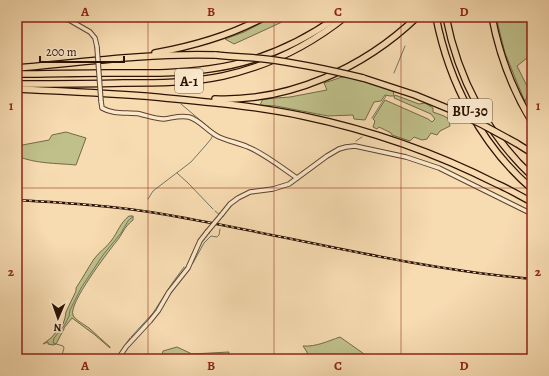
<svg xmlns="http://www.w3.org/2000/svg" width="549" height="376" viewBox="0 0 549 376" font-family="Alegreya,serif">
	<rect width="100%" height="100%" fill="#f7dbb1"/>
	<filter id="stains"><feTurbulence type="fractalNoise" baseFrequency=".005" numOctaves="4"/><feColorMatrix values="0 0 0 0 .2 0 0 0 0 .09 0 0 0 0 .02 0 0 0 .5 -.17"/></filter>
	<radialGradient id="worn" r=".72"><stop offset=".6" stop-color="#630" stop-opacity="0"/><stop offset="1" stop-color="#630" stop-opacity=".3"/></radialGradient>
	<!-- green -->
	<g fill="#bfc08a" stroke="#756946">
		<path d="M 273,17 L 284,17 L 282,22 L 256,34 L 234,44 L 225,39 L 244,32 Z"/>
		<path d="M 496,17 L 532,17 L 532,54 L 517,66 L 529,90 L 525,102 L 505,53 Z"/>
		<path d="M 342,77 L 349,77 L 393,90 L 394,96 L 390,96 L 385,95 L 381,101 L 374,102 L 365,120 L 354,119 L 353,115 L 328,116 L 276,106 L 260,105 L 263,99 L 290,97 L 327,90 L 324,83 Z"/>
		<path d="M 395,95 L 419,104 L 425,103 L 433,108 L 433,112 L 444,116 L 449,119 L 450,126 L 440,131 L 437,135 L 431,133 L 427,139 L 422,140 L 414,137 L 410,141 L 392,135 L 391,133 L 379,127 L 377,129 L 373,127 L 375,121 L 373,119 L 385,100 L 428,119 L 432,122 L 435,119 L 431,114 L 394,98 Z"/>
		<path d="M 66,132 L 86,138 L 76,165 C 56,163 36,164 17,156 L 17,146 L 49,140 L 52,135 Z"/>
		<path d="M 129,216 L 133,216 L 133,220 C 123,228 123,234 116,242 C 108,252 68,304 73,315 C 75,320 85,325 89,328 C 96,334 103,341 110,347 L 110,348 L 95,335 L 72,318 L 64,328 L 64,329 L 56,344 L 53,345 L 48,344 L 48,342 L 43,344 L 51,338 L 63,324 L 65,318 L 66,312 L 76,291 L 76,288 C 82,279 88,268 94,259 C 99,252 106,248 111,241 C 118,232 120,223 129,216 Z"/>
		<path d="M 340,337 L 367,356 L 365,359 L 308,359 L 307,352 L 303,346 C 316,347 328,341 340,337 Z"/>
		<path d="M 177,347 L 192,354 L 229,352 L 228,359 L 161,359 L 163,351 Z"/>
	</g>
	<g fill="none" stroke-linecap="round" stroke-linejoin="round">
		<!-- stream -->
		<g stroke="#6f7769" stroke-width="1">
			<path d="M 394,73 L 405,46"/>
			<path d="M 181,104 L 213,131"/>
			<path d="M 372,118 L 386,96"/>
			<path d="M 356,141 L 362,137"/>
			<path d="M 177,173 L 188,183 L 213,209"/>
			<path d="M 148,199 L 153,191 L 191,162 L 206,145 L 211,139 L 213,135"/>
			<path d="M 215,211 L 220,215"/>
			<path d="M 193,263 L 204,243 L 211,236 L 217,237 L 219,235 L 220,229"/>
			<path d="M 131,337 L 153,313 L 173,282 L 184,267"/>
			<path d="M 125,345 L 130,338"/>
			<path d="M 61,359 L 64,348 L 63,346 L 53,343 L 54,338 L 64,326 L 69,316 L 70,310 L 81,288 L 103,255 L 121,233 L 128,221 L 131,218 L 133,217"/>
		</g>
		<!-- minor casing -->
		<g stroke="#5e442e" stroke-width="5.5">
			<g id="minor">
				<path d="M 64,17 L 90,32 L 95,38 L 97,47"/>
				<path d="M 101,101 L 102,108 C 114,115 127,112 140,114 C 148,116 156,119 164,119 C 172,118 180,115 189,117 C 200,120 208,132 219,137 C 228,141 239,143 248,147 C 265,154 282,168 297,178"/>
				<path d="M 222,214 L 230,204 L 238,198 L 250,192 L 273,189 L 289,184 L 327,156 L 339,149 L 346,147 L 355,146 L 406,157 L 439,168 L 532,214"/>
				<path d="M 118,359 L 126,347 L 150,321 L 158,311 L 169,292 L 188,268 L 200,241 L 207,232"/>
			</g>
		</g>
		<!-- highway casing -->
		<g stroke="#2b1203" stroke-width="8">
			<g id="highway">
				<path d="M 436,17 C 449,83 481,145 532,189"/>
				<path d="M 446,17 C 458,78 487,134 532,176"/>
				<path d="M 492,17 C 499,54 512,89 532,122"/>
				<path d="M 155,53 C 193,46 230,36 264,17"/>
				<path d="M 17,68 C 83,62 149,53 216,55"/>
				<path d="M 17,74 C 47,74 78,73 108,73 C 142,73 176,74 209,69 C 256,63 299,44 337,17"/>
				<path d="M 363,78 L 415,95 L 454,111"/>
				<path d="M 17,84 C 52,84 88,84 123,83 C 157,83 190,83 223,76 C 268,66 310,45 345,17"/>
				<path d="M 17,89 C 59,91 102,93 144,96 C 197,101 251,105 303,116 C 370,130 436,153 497,184 C 509,189 520,196 532,202"/>
				<path d="M 215,99 C 289,102 364,68 417,17"/>
				<path d="M 516,143 L 532,153"/>
			</g>
		</g>
		<!-- minor -->
		<use href="#minor" stroke="#fae8cc" stroke-width="3.5"/>
		<!-- highway -->
		<use href="#highway" stroke="#f7dbb1" stroke-width="5.5"/>
		<!-- rail casing -->
		<g stroke="#2b1203" stroke-width="2.5">
			<path id="rail" d="M 17,200 C 68,203 118,206 168,215 C 289,236 409,268 532,279"/>
		</g>
		<!-- rail -->
		<use href="#rail" stroke="#fae8cc" stroke-width="1" stroke-dasharray="3" stroke-linecap="butt"/>
		<!-- minor-bridge casing -->
		<g stroke="#5e442e" stroke-width="5.5" stroke-linecap="butt">
			<g id="minor-bridge">
				<path d="M 97,47 L 101,101"/>
				<path d="M 207,232 L 222,214"/>
			</g>
		</g>
		<!-- highway-bridge casing -->
		<g stroke="#2b1203" stroke-width="8" stroke-linecap="butt">
			<g id="highway-bridge">
				<path d="M 216,55 C 232,57 249,57 265,59 C 298,63 330,70 363,78"/>
				<path d="M 454,111 L 483,125 L 516,143"/>
			</g>
		</g>
		<!-- minor-bridge -->
		<use href="#minor-bridge" stroke="#fae8cc" stroke-width="3.5"/>
		<!-- highway-bridge -->
		<use href="#highway-bridge" stroke="#f7dbb1" stroke-width="5.5"/>
	</g>
	<!-- grid -->
	<path fill="none" stroke="#8f2418" stroke-width="1" stroke-opacity="0.55" d="M 148,17 L 148,359M 274,17 L 274,359M 401,17 L 401,359M 17,188 L 532,188"/>
	<g text-anchor="middle" dominant-baseline="central" stroke-width="3" stroke-linejoin="round" paint-order="stroke">
		<!-- shield labels -->
		<g fill="#fae8cc" stroke="#69523f" stroke-width="1">
			<rect x="175" y="69" width="28" height="24" rx="3"/>
			<rect x="448" y="99" width="44" height="24" rx="3"/>
		</g>
		<g font-size="14" font-weight="bold" fill="#2b1203">
			<text x="189" y="81">A-1</text>
			<text x="470" y="111">BU-30</text>
		</g>
	</g>
	<!-- margin -->
	<rect width="549" height="376" fill="none" stroke="#f7dbb1" stroke-width="44"/>
	<!-- north arrow -->
	<g transform="translate(58 318) rotate(182)" stroke="#fae8cc" stroke-width="3" paint-order="stroke">
	<path d="M0-3L7 15L0 10L-7 15Z" fill="#2b1203"/>
	<text y="-6" font-size="11" font-weight="bold" text-anchor="middle" fill="#2b1203">N</text>
	</g>
	<!-- scale -->
	<path d="M40 56v6h84v-6" fill="none" stroke="#2b1203" stroke-width="2"/>
	<text x="46" y="56" font-size="12" fill="#2b1203" stroke="#fae8cc" stroke-width="3" paint-order="stroke">200 m</text>
	<rect x="22" y="22" width="505" height="332" fill="none" stroke="#8f2418" stroke-width="1.5"/>
	<g font-size="13" text-anchor="middle" font-weight="bold" fill="#8f2418">
		<text x="85" y="16">A</text>
		<text x="211" y="16">B</text>
		<text x="338" y="16">C</text>
		<text x="464" y="16">D</text>
		<text x="11" y="110">1</text>
		<text x="538" y="110">1</text>
		<text x="11" y="276">2</text>
		<text x="538" y="276">2</text>
		<text x="85" y="370">A</text>
		<text x="211" y="370">B</text>
		<text x="338" y="370">C</text>
		<text x="464" y="370">D</text>
	</g>
	<rect width="100%" height="100%" filter="url(#stains)"/>
	<rect width="100%" height="100%" fill="url(#worn)"/>
</svg>
